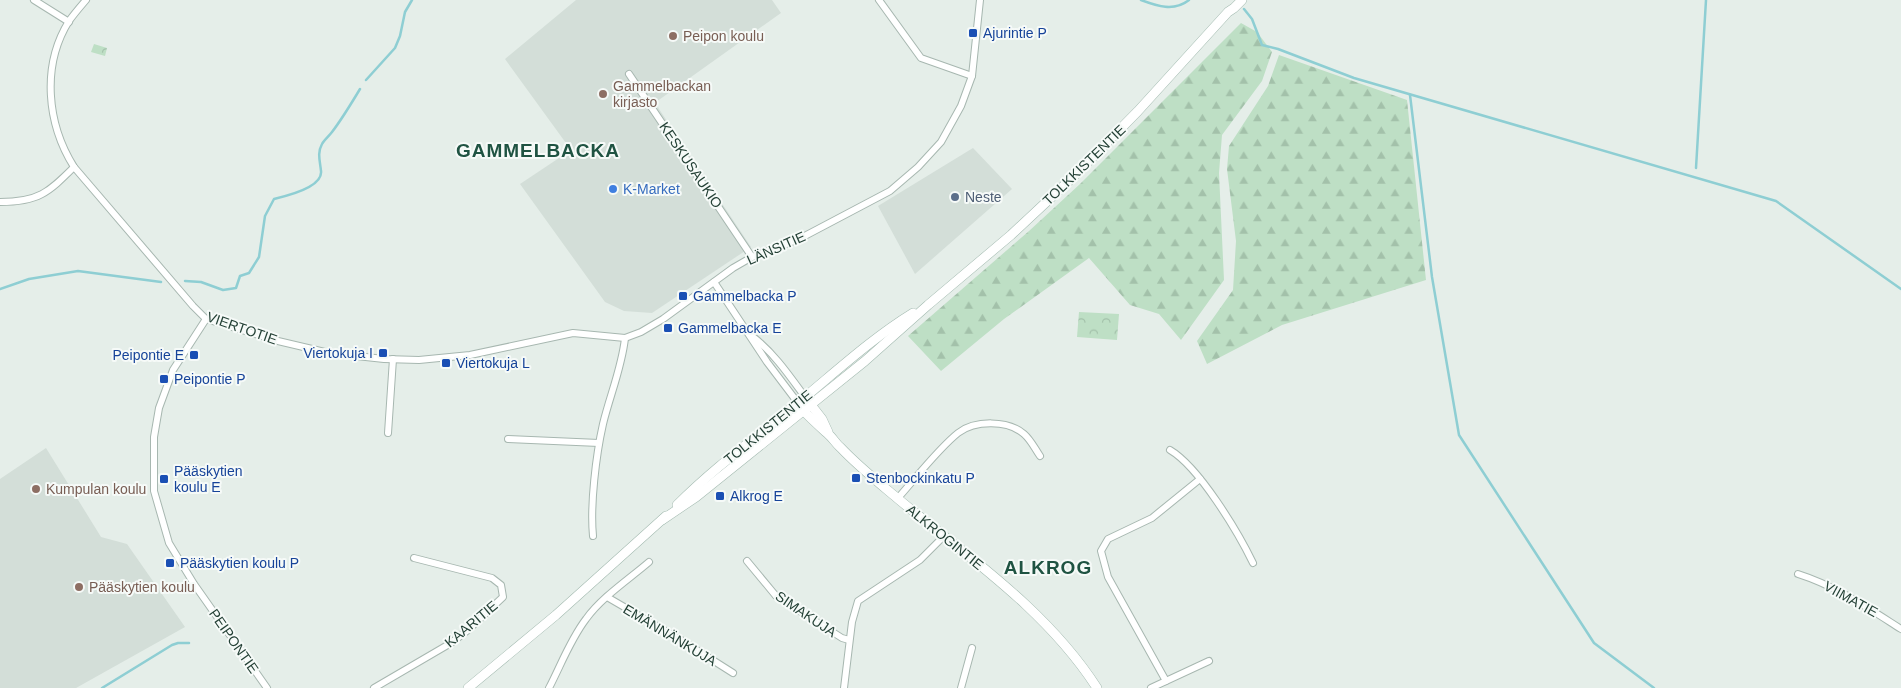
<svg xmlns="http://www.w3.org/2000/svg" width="1901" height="688" viewBox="0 0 1901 688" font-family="Helvetica,sans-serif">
	<defs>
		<pattern id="forest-firs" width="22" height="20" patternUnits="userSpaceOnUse" patternTransform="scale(1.25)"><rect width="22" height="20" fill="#bedfc5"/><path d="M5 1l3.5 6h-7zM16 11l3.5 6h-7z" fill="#a3c1aa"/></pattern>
		<pattern id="park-crowns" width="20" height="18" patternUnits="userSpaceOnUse" patternTransform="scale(1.25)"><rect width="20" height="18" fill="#bedfc5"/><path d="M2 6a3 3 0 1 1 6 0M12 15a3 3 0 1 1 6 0" fill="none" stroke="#a3c1aa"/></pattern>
	</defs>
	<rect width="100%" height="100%" fill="#e5eee9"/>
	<!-- built -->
	<g fill="#d3ded8">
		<path d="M 576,0 L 772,0 L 781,13 L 656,102 L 659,109 L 751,247 L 652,313 L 624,311 L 605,302 L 520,184 L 571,150 L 505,59 Z"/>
		<path d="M 973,148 L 1012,189 L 915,274 L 878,206 Z"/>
		<path d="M 46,448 L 101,537 L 127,544 L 185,627 L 76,688 L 0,688 L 0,479 Z"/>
	</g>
	<!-- forest -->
	<g fill="url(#forest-firs)">
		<path d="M 1241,23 L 1257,32 L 1272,52 L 1262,81 L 1222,135 L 1219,173 L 1224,280 L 1181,340 L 1159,314 L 1130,305 L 1089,258 L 1004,319 L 941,371 L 908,336 L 1029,231 L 1080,184 Z"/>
		<path d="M 1279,55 L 1407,100 L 1426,280 L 1282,325 L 1207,364 L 1197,341 L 1233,290 L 1236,241 L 1227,169 L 1229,146 L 1268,86 Z"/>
	</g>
	<!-- park -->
	<g fill="url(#park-crowns)">
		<path d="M 94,44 L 107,48 L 105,56 L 91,52 Z"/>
		<path d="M 1079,312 L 1119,314 L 1117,340 L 1077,337 Z"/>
	</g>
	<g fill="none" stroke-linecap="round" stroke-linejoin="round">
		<!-- stream -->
		<g stroke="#8eced3" stroke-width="2.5">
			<path d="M 1141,0 C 1157,6 1174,12 1189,0"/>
			<path d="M 1244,9 L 1252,19 L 1262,45 L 1278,49 L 1354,78 L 1776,201 L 1901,289"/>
			<path d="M 366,80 L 395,48 L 400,36 L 405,12 L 412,0"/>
			<path d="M 1410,95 L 1432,277 L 1459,435 L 1594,643 L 1654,688"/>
			<path d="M 1696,168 L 1706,0"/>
			<path d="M 185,281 L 201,282 L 223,290 L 236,288 L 240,276 L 249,273 L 259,257 L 265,216 L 274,199 C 287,196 323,187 321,171 C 320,161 317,153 322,144 C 324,140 329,136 332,132 C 342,119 351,104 360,89"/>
			<path d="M 0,289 L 29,279 L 78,271 L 161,282"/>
			<path d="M 102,688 L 172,645 L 178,643 L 189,643"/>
		</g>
		<!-- street casing -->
		<g stroke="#a7b7b0" stroke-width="8">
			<g id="street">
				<path d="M 34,0 L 69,22"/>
				<path d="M 86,0 C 80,7 74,14 69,21 C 41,66 47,124 74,167 L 193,306 L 206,319 L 278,341 L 329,353 L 384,359 L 419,360 L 470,355 L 573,333 L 625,338 L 641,332 L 663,319 L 733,268 L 752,257 L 799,239 L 890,191 L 918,167 L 941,142 L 961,106 L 972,76 L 980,0"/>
				<path d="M 879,0 L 921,58 L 972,76"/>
				<path d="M 629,74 L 752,257"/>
				<path d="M 0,202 C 38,202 48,193 74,167"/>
				<path d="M 714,282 L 767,362 L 798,403"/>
				<path d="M 206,319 L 173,370 L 159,408 L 154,437 L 154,491 L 169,543 L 194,584 L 267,688"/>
				<path d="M 752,336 C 774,353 789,375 805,397"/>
				<path d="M 388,433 L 393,359"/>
				<path d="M 508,439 L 599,443"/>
				<path d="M 1170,450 C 1199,467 1238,532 1253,563"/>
				<path d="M 898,498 C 915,479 938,449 958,433 C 975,420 1008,420 1024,434 C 1031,440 1035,449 1040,456"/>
				<path d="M 593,536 C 590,505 596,455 603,424 C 610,395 622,367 625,338"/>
				<path d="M 747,561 L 776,596 L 842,638 L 849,640"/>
				<path d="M 1798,574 C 1836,586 1868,608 1901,629"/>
				<path d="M 607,597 L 681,640 L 733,673"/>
				<path d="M 1166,681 L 1108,577 L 1101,551 L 1108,539 L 1152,518 L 1200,479"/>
				<path d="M 374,688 L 451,643 L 468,630 L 503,597 L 501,585 L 492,578 L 414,558"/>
				<path d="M 549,688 C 561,665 570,640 586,619 C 602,597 628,580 649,562"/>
				<path d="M 844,688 L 852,622 L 858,601 L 920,560 L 944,536"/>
				<path d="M 961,688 L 972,648"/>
				<path d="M 1151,688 L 1209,661"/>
			</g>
		</g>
		<!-- secondary casing -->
		<g stroke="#a3bab0" stroke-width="10">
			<g id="secondary">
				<path d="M 808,401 L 822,419 L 828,432"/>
				<path d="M 801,408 C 810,418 818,425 828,434 C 833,438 836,444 841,448 C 858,466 878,482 897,498 C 968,557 1047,610 1097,688"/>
				<path d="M 677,505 C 717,465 762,433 805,397 C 840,368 874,337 913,313"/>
				<path d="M 662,520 L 696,497 L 865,361 L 928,305 L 1011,235 L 1072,178 L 1138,111 L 1228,12 L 1234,8 L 1242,0"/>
				<path d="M 468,688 L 556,615 L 666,516"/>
			</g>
		</g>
		<!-- street -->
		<use href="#street" stroke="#fff" stroke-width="6"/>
		<!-- secondary -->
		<use href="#secondary" stroke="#fff" stroke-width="9"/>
	</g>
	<!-- markers -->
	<g fill="#1a4fb4" stroke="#f6faf8" stroke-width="2">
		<rect x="968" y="28" width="10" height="10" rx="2.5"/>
		<rect x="678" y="291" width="10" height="10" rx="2.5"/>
		<rect x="663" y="323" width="10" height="10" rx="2.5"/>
		<rect x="378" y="348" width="10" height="10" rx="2.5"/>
		<rect x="189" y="350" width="10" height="10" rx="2.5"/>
		<rect x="441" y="358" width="10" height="10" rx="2.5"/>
		<rect x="159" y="374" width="10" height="10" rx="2.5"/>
		<rect x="851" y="473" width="10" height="10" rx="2.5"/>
		<rect x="159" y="474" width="10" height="10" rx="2.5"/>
		<rect x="715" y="491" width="10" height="10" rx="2.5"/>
		<rect x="165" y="558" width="10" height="10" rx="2.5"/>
	</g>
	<g fill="#8d6e63" stroke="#f6faf8" stroke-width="2">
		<circle cx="673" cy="36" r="5"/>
		<circle cx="603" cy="94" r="5"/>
		<circle cx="36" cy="489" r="5"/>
		<circle cx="79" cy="587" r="5"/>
	</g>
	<circle fill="#3f7fe0" stroke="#f6faf8" stroke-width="2" cx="613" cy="189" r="5"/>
	<circle fill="#5c6f8a" stroke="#f6faf8" stroke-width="2" cx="955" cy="197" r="5"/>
	<g text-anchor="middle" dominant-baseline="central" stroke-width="4" stroke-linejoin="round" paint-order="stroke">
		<!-- transit labels -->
		<g font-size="14" fill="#164399" stroke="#f6faf8" text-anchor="start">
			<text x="983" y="33">Ajurintie P</text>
			<text x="693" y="296">Gammelbacka P</text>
			<text x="678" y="328">Gammelbacka E</text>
			<text x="373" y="353" text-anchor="end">Viertokuja I</text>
			<text x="184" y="355" text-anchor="end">Peipontie E</text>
			<text x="456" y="363">Viertokuja L</text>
			<text x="174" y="379">Peipontie P</text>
			<text x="174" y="471">Pääskytien<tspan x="174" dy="16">koulu E</tspan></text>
			<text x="866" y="478">Stenbockinkatu P</text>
			<text x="730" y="496">Alkrog E</text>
			<text x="180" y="563">Pääskytien koulu P</text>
		</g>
		<!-- education labels -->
		<g font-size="14" fill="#785e54" stroke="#f6faf8" text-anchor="start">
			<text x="683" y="36">Peipon koulu</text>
			<text x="613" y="86">Gammelbackan<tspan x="613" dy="16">kirjasto</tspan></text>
			<text x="46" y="489">Kumpulan koulu</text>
			<text x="89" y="587">Pääskytien koulu</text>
		</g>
		<!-- street labels -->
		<g font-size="14" fill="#244136" stroke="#f6faf8">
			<text transform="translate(691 165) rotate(56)">KESKUSAUKIO</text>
			<text transform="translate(1084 165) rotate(-44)">TOLKKISTENTIE</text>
			<text transform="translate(776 248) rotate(-24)">LÄNSITIE</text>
			<text transform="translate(242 328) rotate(19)">VIERTOTIE</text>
			<text transform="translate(768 427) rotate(-39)">TOLKKISTENTIE</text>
			<text transform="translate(945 537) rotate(39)">ALKROGINTIE</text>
			<text transform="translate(1851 599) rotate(29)">VIIMATIE</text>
			<text transform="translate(806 614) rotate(34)">SIMAKUJA</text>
			<text transform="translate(471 624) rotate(-40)">KAARITIE</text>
			<text transform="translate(670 635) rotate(31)">EMÄNNÄNKUJA</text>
			<text transform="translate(234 641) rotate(55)">PEIPONTIE</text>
		</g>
		<!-- shop labels -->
		<g font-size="14" fill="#366cbe" stroke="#f6faf8" text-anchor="start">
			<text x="623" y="189">K-Market</text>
		</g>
		<!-- service labels -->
		<g font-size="14" fill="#4e5e75" stroke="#f6faf8" text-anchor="start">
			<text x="965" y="197">Neste</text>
		</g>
		<!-- district labels -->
		<g font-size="19" font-weight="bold" letter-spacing="1" fill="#1f5342" stroke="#f6faf8">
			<text x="538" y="150">GAMMELBACKA</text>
			<text x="1048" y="567">ALKROG</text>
		</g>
	</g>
</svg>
